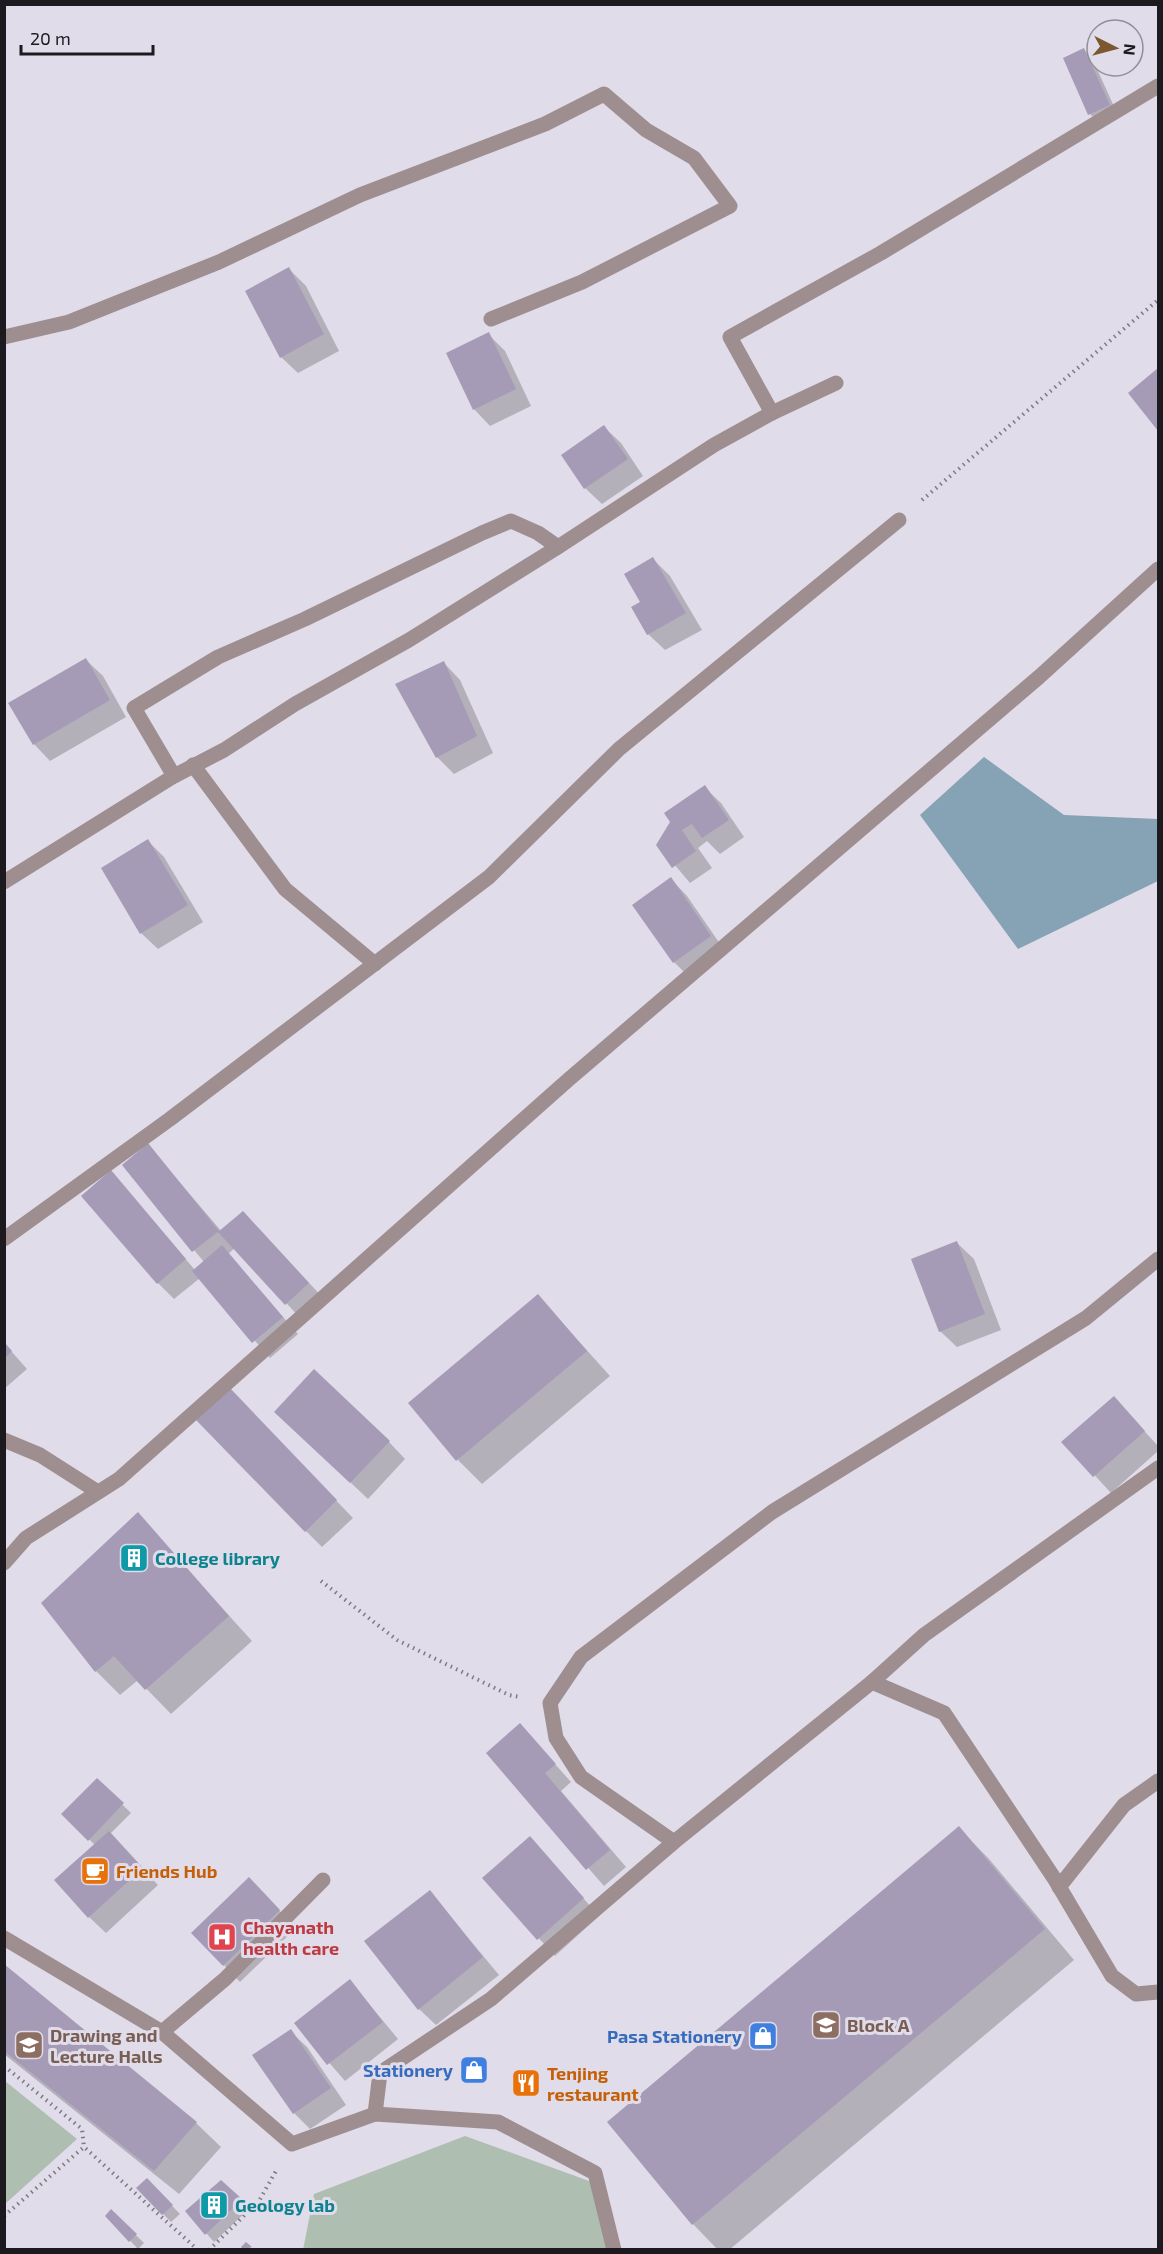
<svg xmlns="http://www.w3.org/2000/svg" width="1163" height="2254" viewBox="0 0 1163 2254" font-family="'Exo 2',sans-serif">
	<rect width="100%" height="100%" fill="#e1dce9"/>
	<!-- green -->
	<g fill="#aebeb0">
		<path d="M 5,2081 L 77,2139 L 5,2204 Z"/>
		<path d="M 465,2136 L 600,2185 L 617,2250 L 303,2250 L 314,2194 Z"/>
	</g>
	<!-- water -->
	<path fill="#86a2b5" d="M 984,757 L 1064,815 L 1158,819 L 1158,881 L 1018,949 L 920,815 Z"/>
	<!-- shadow -->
	<g fill="#0003">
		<path d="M 1084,50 L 1092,58 L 1117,113 L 1098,122 L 1090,114 Z"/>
		<path d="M 289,269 L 306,286 L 339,351 L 298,373 L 281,357 Z"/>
		<path d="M 488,334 L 505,351 L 531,406 L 490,426 L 474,409 Z"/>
		<path d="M 1158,369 L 1158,428 L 1130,393 Z"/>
		<path d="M 604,427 L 621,443 L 643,476 L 602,504 L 585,488 Z"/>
		<path d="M 653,559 L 670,576 L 702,630 L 665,650 L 648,634 L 642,603 Z"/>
		<path d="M 86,660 L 103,676 L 126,717 L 50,761 L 34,744 Z"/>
		<path d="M 444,663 L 460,680 L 493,753 L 454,774 L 437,757 Z"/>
		<path d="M 704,787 L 721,803 L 744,837 L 720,854 L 707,841 L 698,848 L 712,868 L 690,883 L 658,845 Z"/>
		<path d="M 148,841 L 164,857 L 203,922 L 158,949 L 141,933 Z"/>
		<path d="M 671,879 L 687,896 L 727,954 L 691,979 L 674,962 Z"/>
		<path d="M 148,1145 L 222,1232 L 259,1229 L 325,1300 L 303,1321 L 235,1248 L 228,1254 L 298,1334 L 270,1358 L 200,1278 L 174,1299 L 158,1283 L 111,1172 L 195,1270 L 204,1262 L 124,1165 Z"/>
		<path d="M 957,1243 L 974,1259 L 1001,1330 L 957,1347 L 940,1331 Z"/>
		<path d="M 538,1296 L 610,1376 L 482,1484 L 458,1460 Z"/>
		<path d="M 4,1343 L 27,1369 L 4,1389 Z"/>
		<path d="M 1114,1398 L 1158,1446 L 1158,1451 L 1111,1493 L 1064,1442 Z"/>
		<path d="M 245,1406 L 353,1518 L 322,1547 L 306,1531 Z"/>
		<path d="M 293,1428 L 389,1442 L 405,1459 L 368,1499 Z"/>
		<path d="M 138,1515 L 252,1641 L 171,1714 L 138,1680 L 120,1695 L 96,1671 Z"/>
		<path d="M 520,1725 L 571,1782 L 561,1791 L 626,1867 L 604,1886 L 488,1753 Z"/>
		<path d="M 97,1780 L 131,1813 L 110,1834 L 158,1885 L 106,1933 L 89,1917 L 95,1845 L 63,1814 Z"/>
		<path d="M 959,1828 L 989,1859 L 1074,1960 L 729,2250 L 718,2250 L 693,2224 Z"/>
		<path d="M 530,1838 L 599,1916 L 555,1956 L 484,1878 Z"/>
		<path d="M 430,1892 L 499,1975 L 436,2025 L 419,2009 Z"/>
		<path d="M 265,1896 L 296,1928 L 240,1982 L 224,1965 Z"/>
		<path d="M 4,1966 L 196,2123 L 221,2147 L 179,2194 L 4,2054 Z"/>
		<path d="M 350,1981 L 398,2039 L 345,2081 L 296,2024 Z"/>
		<path d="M 290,2031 L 307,2047 L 346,2105 L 310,2129 L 294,2113 Z"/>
		<path d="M 147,2180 L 180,2214 L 171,2222 L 138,2188 Z"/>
		<path d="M 221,2182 L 249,2209 L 214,2242 L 187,2211 Z"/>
		<path d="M 111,2211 L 144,2243 L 138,2249 L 107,2216 Z"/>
	</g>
	<!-- building -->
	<g fill="#a59bb6">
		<path d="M 1084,48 L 1110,105 L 1088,115 L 1063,58 Z"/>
		<path d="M 289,267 L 324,334 L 280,358 L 245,291 Z"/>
		<path d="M 489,332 L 516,389 L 473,410 L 446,353 Z"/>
		<path d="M 1158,368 L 1158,431 L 1128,393 Z"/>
		<path d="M 604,425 L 628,459 L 584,489 L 561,455 Z"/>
		<path d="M 653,557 L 686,613 L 647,635 L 631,607 L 640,602 L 624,574 Z"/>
		<path d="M 86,658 L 110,700 L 33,745 L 8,703 Z"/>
		<path d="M 444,661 L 477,736 L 436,758 L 395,684 Z"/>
		<path d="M 705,785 L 729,820 L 702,838 L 692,824 L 682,830 L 696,851 L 672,868 L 656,845 L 670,822 L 664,813 Z"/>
		<path d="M 148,839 L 188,905 L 140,934 L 101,868 Z"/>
		<path d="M 671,877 L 711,936 L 673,963 L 632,905 Z"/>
		<path d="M 148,1143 L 219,1231 L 192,1252 L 122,1165 Z"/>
		<path d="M 111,1170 L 186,1259 L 157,1284 L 81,1196 Z"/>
		<path d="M 243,1211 L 309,1283 L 285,1305 L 218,1232 Z"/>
		<path d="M 957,1241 L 985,1314 L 939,1332 L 911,1259 Z"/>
		<path d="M 222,1245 L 283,1317 L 252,1343 L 192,1271 Z"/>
		<path d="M 538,1294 L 587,1351 L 456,1461 L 408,1403 Z"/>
		<path d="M 5,1343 L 12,1351 L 5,1358 Z"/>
		<path d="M 314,1369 L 390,1441 L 350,1483 L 274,1412 Z"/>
		<path d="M 229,1387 L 337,1500 L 305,1532 L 196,1420 Z"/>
		<path d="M 1114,1396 L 1145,1431 L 1093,1477 L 1061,1442 Z"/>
		<path d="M 138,1512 L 229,1616 L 145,1690 L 114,1656 L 95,1672 L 41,1603 Z"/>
		<path d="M 520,1723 L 556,1764 L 545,1773 L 610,1850 L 586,1870 L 486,1753 Z"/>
		<path d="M 97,1778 L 124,1803 L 88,1841 L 61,1814 Z"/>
		<path d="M 959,1826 L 1045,1929 L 692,2225 L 607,2122 Z"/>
		<path d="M 109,1831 L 143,1868 L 88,1918 L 54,1880 Z"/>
		<path d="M 530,1836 L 584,1898 L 537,1940 L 482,1878 Z"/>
		<path d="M 249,1877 L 280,1910 L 223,1966 L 191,1933 Z"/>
		<path d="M 430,1890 L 483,1957 L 418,2010 L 364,1941 Z"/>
		<path d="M 4,1964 L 197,2122 L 154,2171 L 4,2051 Z"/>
		<path d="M 350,1979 L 383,2022 L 327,2065 L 294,2023 Z"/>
		<path d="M 291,2029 L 331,2088 L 293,2114 L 252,2055 Z"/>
		<path d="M 147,2178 L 173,2205 L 162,2215 L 136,2188 Z"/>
		<path d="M 221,2180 L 242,2199 L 205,2235 L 185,2211 Z"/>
		<path d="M 111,2209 L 137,2234 L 129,2242 L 105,2216 Z"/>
		<path d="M 246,2242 L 252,2247 L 243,2250 L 241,2247 Z"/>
	</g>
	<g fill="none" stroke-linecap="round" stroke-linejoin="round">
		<!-- path -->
		<g stroke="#7e7a83" stroke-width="4" stroke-dasharray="1.5 4.5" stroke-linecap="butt">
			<path d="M 922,500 L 1158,300"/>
			<path d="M 321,1581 L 397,1640 L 509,1695 L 520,1697"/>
			<path d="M 4,2066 L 82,2129 L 84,2147"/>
			<path d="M 4,2216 L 84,2147 L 198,2250"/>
			<path d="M 209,2250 L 259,2201 L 276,2171"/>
		</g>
		<!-- minor -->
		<g stroke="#9e8e8f" stroke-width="15">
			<path d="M 4,337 L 69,322 L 219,262 L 360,195 L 545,124 L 604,94 L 646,130 L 694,158 L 730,206 L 582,282 L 491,319"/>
			<path d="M 772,413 L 730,337 L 881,253 L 1158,86"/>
			<path d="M 193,765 L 285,889 L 375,964"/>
			<path d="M 174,776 L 134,708 L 218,657 L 305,619 L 482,533 L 511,521 L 538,533 L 558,547"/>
			<path d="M 4,882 L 174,776 L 224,750 L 295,704 L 409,640 L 558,547 L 714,445 L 772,413 L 836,383"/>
			<path d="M 4,1239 L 170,1119 L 489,877 L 619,749 L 899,520"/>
			<path d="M 4,1440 L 40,1455 L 98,1492"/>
			<path d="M 4,1563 L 26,1538 L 119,1479 L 568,1080 L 1039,677 L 1158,569"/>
			<path d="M 872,1682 L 944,1713 L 1054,1878 L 1112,1976 L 1136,1994 L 1158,1992"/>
			<path d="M 674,1842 L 581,1777 L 556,1738 L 550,1703 L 581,1657 L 772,1512 L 1086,1318 L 1158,1259"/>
			<path d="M 1059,1887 L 1124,1805 L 1158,1781"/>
			<path d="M 162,2032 L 225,1979 L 323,1880"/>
			<path d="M 375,2114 L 380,2073 L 491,1999 L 674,1842 L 872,1682 L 924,1635 L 1158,1468"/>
		</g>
		<!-- tertiary -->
		<path stroke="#9e8e8f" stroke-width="15" d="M 4,1938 L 162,2032 L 292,2144 L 375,2114 L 498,2122 L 595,2173 L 614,2250"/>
	</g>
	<!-- icons -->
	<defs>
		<g id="building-square" transform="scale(1.5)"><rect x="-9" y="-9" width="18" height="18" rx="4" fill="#0f9aa8" stroke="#e1dce9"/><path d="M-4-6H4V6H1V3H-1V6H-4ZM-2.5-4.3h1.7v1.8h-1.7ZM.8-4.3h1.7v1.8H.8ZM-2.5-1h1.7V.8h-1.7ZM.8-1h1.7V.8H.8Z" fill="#fff"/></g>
		<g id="cafe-square" transform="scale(1.5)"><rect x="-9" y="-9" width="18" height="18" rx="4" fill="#e8710a" stroke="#e1dce9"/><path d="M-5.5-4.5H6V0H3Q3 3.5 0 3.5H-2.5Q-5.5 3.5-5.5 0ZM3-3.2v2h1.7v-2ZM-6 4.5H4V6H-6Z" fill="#fff"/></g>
		<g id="hospital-square" transform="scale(1.5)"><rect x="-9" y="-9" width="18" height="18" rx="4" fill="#e0444e" stroke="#e1dce9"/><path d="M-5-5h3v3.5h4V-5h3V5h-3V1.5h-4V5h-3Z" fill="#fff"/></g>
		<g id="university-square" transform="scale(1.5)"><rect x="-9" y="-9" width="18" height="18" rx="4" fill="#8d6e63" stroke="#e1dce9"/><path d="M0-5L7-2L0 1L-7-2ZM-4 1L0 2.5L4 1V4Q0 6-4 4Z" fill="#fff"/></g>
		<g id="shop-square" transform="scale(1.5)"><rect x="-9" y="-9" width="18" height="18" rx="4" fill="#3f7fe0" stroke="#e1dce9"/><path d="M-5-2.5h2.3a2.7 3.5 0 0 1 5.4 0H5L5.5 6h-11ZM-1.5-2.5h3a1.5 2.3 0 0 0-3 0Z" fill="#fff"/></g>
		<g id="restaurant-square" transform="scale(1.5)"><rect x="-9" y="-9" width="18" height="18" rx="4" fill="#e8710a" stroke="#e1dce9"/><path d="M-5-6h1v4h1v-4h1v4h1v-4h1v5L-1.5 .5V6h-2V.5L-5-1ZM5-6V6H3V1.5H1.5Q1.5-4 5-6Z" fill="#fff"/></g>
	</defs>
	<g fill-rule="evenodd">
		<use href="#building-square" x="134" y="1558"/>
		<use href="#cafe-square" x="95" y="1871"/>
		<use href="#hospital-square" x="222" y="1937"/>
		<use href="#university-square" x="826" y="2025"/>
		<use href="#shop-square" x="763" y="2036"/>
		<use href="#university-square" x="29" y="2045"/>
		<use href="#shop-square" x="474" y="2070"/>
		<use href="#restaurant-square" x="526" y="2083"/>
		<use href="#building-square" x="214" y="2205"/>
	</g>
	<g text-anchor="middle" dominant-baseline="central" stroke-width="6" stroke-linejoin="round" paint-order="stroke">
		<!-- culture labels -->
		<g font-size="18" font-weight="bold" fill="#0d838f" stroke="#e1dce9" text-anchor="start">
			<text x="155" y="1558">College library</text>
			<text x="235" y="2205">Geology lab</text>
		</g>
		<!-- food labels -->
		<g font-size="18" font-weight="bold" fill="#c56008" stroke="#e1dce9" text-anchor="start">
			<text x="116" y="1871">Friends Hub</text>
			<text x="547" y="2073">Tenjing<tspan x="547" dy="21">restaurant</tspan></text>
		</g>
		<!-- health labels -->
		<g font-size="18" font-weight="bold" fill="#be3a42" stroke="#e1dce9" text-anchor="start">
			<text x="243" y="1927">Chayanath<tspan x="243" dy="21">health care</tspan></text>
		</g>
		<!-- education labels -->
		<g font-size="18" font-weight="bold" fill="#785e54" stroke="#e1dce9" text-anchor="start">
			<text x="847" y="2025">Block A</text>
			<text x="50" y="2035">Drawing and<tspan x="50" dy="21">Lecture Halls</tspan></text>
		</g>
		<!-- shop labels -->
		<g font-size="18" font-weight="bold" fill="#366cbe" stroke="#e1dce9" text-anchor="end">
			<text x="742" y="2036">Pasa Stationery</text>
			<text x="453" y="2070">Stationery</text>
		</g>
	</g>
	<!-- border -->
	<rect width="1163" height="2254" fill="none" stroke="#1c1a1f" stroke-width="12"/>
	<!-- north arrow -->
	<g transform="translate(1115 48) rotate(96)"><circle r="28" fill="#e1dce9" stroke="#928e98" stroke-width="1.5"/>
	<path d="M0-4.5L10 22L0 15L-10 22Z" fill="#7b5830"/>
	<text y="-9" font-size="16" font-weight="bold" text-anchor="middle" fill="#1c1a1f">N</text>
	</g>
	<!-- scale -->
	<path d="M21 45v9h132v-9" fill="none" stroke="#1c1a1f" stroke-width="3"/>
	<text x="30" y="45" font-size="18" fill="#1c1a1f" stroke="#e1dce9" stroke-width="4.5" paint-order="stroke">20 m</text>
</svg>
